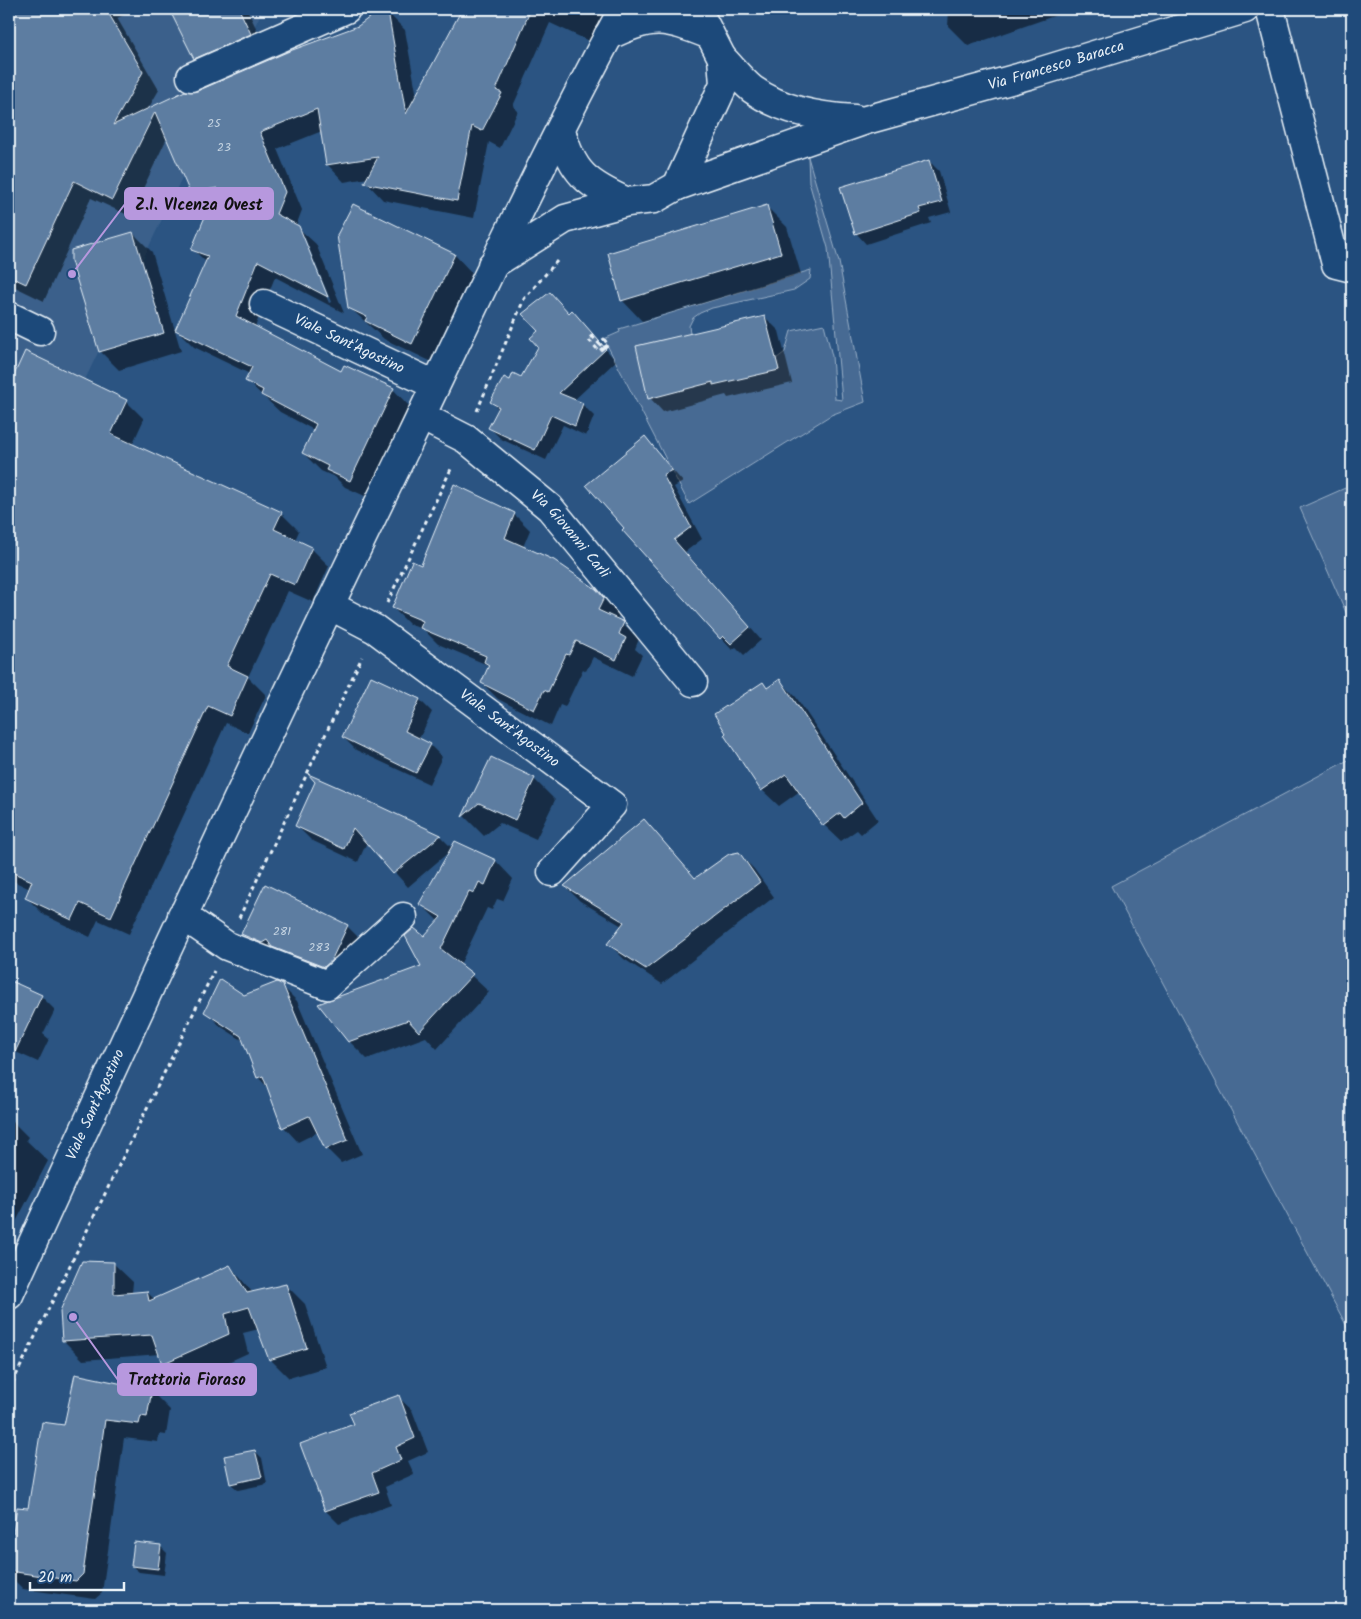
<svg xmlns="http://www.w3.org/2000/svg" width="1361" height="1619" viewBox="0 0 1361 1619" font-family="Kalam,sans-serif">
	<rect width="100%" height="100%" fill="#2b5482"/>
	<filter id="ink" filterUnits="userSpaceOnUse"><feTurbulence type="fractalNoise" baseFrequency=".02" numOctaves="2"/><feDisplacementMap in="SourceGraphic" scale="10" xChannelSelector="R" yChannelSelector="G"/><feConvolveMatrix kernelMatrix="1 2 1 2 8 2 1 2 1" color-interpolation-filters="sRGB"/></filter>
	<g filter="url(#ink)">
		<!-- built -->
		<path fill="#3a608b" d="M 9,9 L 263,9 L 9,538 Z"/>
		<!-- green -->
		<g fill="#476b93" stroke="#98aec6">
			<path d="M 808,157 L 839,262 L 865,402 L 831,415 L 689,504 L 604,339 L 620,332 L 619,329 L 811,270 L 810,279 L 794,290 L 712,308 L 700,313 L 693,318 L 689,326 L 690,334 L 637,346 L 648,398 L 713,382 L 713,384 L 779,370 L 776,359 L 785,352 L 791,331 L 824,324 L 832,356 L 835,399 L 842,400 L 828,248 L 809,182 Z"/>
			<path d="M 1352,485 L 1352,626 L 1300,508 Z"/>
			<path d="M 1352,758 L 1352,1336 L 1111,886 Z"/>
		</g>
		<!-- shadow -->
		<g fill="#0007" fill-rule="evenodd">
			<path d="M 9,9 L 139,9 L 117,18 L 159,90 L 148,109 L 198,93 L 359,27 L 388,13 L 405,30 L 417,97 L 459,32 L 470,9 L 611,9 L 601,28 L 598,26 L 591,42 L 550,23 L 513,106 L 518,111 L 500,148 L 489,142 L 474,218 L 383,200 L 366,182 L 368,178 L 344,182 L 327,164 L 322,131 L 277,149 L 302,210 L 296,226 L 316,244 L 344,313 L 275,277 L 255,327 L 342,373 L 393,389 L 410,407 L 367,497 L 345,487 L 335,477 L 321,471 L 303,453 L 314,430 L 280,412 L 246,380 L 250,374 L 194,347 L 176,329 L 207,263 L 193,249 L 209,210 L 191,193 L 167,138 L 130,216 L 91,198 L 44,301 L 9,284 L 9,96 L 14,86 L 9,88 ZM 301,236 L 304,236 L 331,302 L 329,303 Z"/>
			<path d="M 171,9 L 247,9 L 267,51 L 212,75 L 195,58 Z"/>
			<path d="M 949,9 L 1074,9 L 968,46 L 948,26 Z"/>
			<path d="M 929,161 L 939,171 L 951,212 L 929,218 L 931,223 L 866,244 L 856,233 Z"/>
			<path d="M 354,206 L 455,255 L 472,273 L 430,361 L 384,339 L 349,307 Z"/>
			<path d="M 766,206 L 787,227 L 801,274 L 642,321 L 622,300 Z"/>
			<path d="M 133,233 L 152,252 L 181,351 L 119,370 L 100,351 Z"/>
			<path d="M 569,314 L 583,323 L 616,361 L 573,401 L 583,405 L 594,416 L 586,436 L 563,425 L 546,460 L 501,439 L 490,428 L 499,410 L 492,402 L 510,381 L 522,379 Z"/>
			<path d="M 765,317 L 779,331 L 792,383 L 728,398 L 726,395 L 663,412 L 650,398 Z"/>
			<path d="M 26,353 L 126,401 L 144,419 L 132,445 L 281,513 L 299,531 L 295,540 L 311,548 L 329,566 L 313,602 L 288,591 L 248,677 L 266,695 L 248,733 L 226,723 L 129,934 L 98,920 L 90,937 L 44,915 L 26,897 L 30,889 L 9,879 L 9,389 Z"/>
			<path d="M 644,437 L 683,482 L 674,487 L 702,539 L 685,552 L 761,640 L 744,655 L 736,647 L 732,650 L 721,638 L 626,528 Z"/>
			<path d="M 514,514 L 530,530 L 523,547 L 595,590 L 619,615 L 617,619 L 639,639 L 635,649 L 642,655 L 632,676 L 593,657 L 586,671 L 583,669 L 565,707 L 560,705 L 551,726 L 498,699 L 482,683 L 490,666 L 438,644 L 424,630 L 409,624 L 393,608 L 422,567 Z"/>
			<path d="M 372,677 L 420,700 L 432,712 L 419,739 L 430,745 L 442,757 L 429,784 L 356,750 L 343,737 Z"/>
			<path d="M 780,681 L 796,697 L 878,820 L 861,834 L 857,830 L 841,841 L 824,825 L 800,791 L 779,806 L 762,790 L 728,733 L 763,684 L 768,688 Z"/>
			<path d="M 491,758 L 534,779 L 555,800 L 536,839 L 500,823 L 484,836 L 464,816 Z"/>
			<path d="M 317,782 L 440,836 L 452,848 L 456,843 L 496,861 L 513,879 L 503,901 L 497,899 L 492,910 L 487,908 L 460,965 L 489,992 L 437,1049 L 426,1037 L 367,1059 L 349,1041 L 422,967 L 424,937 L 438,921 L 421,904 L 450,851 L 408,887 L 367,842 L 358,862 L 311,840 L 297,826 Z"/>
			<path d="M 644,820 L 696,879 L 739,854 L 754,869 L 774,897 L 662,984 L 624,959 L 609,944 L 622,926 L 580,901 L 565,886 Z"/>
			<path d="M 347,926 L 359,938 L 336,979 L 255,946 L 243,933 Z"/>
			<path d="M 9,981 L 41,996 L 55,1010 L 43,1034 L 49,1039 L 38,1062 L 9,1049 Z"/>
			<path d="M 282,986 L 297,1001 L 362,1154 L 341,1163 L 326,1148 L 318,1132 L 298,1142 L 284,1127 L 268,1088 L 258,1077 L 245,1042 L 220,1026 L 206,1011 L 244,996 Z"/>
			<path d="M 9,1118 L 28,1137 L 26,1140 L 48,1161 L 9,1235 Z"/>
			<path d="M 113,1263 L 133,1282 L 132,1293 L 147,1292 L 155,1300 L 230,1266 L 253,1293 L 286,1285 L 305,1304 L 326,1367 L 289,1378 L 270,1359 L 259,1329 L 243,1333 L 248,1353 L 182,1383 L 163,1364 L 160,1354 L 83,1360 L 64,1341 Z"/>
			<path d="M 151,1391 L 170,1410 L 166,1435 L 159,1434 L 158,1442 L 124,1438 L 102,1593 L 95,1599 L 23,1589 L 9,1575 L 9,1533 L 14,1534 L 29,1510 L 65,1427 Z"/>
			<path d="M 398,1397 L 412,1410 L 428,1452 L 408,1461 L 414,1474 L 385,1487 L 391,1505 L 339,1524 L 326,1511 L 301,1445 L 355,1425 Z"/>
			<path d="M 255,1451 L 262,1458 L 267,1484 L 238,1490 L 231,1484 L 226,1457 Z"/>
			<path d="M 160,1546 L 167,1553 L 164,1575 L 139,1572 L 132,1566 Z"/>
		</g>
		<!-- building -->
		<g fill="#5d7da1" stroke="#e8f1f8">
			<path d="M 9,9 L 106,9 L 143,72 L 113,125 L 185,91 L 197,91 L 287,52 L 358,26 L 374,14 L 388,11 L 406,114 L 462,9 L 531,9 L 496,90 L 502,93 L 482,131 L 472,126 L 457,201 L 364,183 L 378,157 L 326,165 L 317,109 L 260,132 L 285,192 L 276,214 L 299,226 L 328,297 L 258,261 L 236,316 L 341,371 L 344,365 L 394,388 L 350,481 L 326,470 L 328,466 L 302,453 L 316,424 L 261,395 L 263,390 L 245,381 L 252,367 L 175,330 L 208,256 L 191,250 L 217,188 L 190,193 L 155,112 L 112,200 L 74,181 L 26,284 L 9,276 Z"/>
			<path d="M 169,9 L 239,9 L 251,34 L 194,59 Z"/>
			<path d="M 929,160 L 942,202 L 919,208 L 921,213 L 855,234 L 840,187 Z"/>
			<path d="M 353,204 L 455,254 L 412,344 L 365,321 L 367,317 L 348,308 L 337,235 Z"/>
			<path d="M 767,205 L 781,253 L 621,301 L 608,253 Z"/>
			<path d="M 133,232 L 164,333 L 99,352 L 71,261 L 71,250 Z"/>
			<path d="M 550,292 L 569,313 L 572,310 L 606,349 L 559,393 L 583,403 L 575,426 L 551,415 L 535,450 L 488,428 L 499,407 L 490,402 L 504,377 L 510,380 L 513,373 L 521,377 L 538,347 L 530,338 L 538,331 L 522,314 Z"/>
			<path d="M 765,316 L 779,370 L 713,385 L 713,382 L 648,399 L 636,346 Z"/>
			<path d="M 25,351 L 127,400 L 111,434 L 282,512 L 274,529 L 312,547 L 295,585 L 270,574 L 227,666 L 248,676 L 230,716 L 208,706 L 111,917 L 80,903 L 72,920 L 25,898 L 32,881 L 9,871 L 9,386 Z"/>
			<path d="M 645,436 L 672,470 L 663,475 L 691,527 L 674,540 L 750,627 L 731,644 L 723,636 L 720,639 L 622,530 L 624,528 L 586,485 Z"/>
			<path d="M 454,484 L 515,513 L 505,538 L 554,560 L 596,589 L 604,598 L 598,610 L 624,622 L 619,634 L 626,638 L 616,660 L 576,641 L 569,655 L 566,654 L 548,692 L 544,690 L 534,710 L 481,683 L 489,665 L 484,662 L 486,656 L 420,628 L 423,621 L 392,608 L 412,561 L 421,565 Z"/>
			<path d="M 371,676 L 420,699 L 405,731 L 431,744 L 416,773 L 342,737 Z"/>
			<path d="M 780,679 L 862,803 L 844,818 L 840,813 L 823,826 L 786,774 L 761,791 L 724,735 L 726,733 L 714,714 L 763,682 L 767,688 Z"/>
			<path d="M 491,757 L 535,778 L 515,820 L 479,803 L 462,817 Z"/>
			<path d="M 308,774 L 351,793 L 441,835 L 393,874 L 353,828 L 344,849 L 295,826 L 315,782 Z"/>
			<path d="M 644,819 L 695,878 L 729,854 L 739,852 L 760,882 L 646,969 L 607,944 L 624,922 L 564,886 Z"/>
			<path d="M 455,841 L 496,860 L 485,885 L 479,882 L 474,893 L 469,891 L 441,949 L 473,974 L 419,1032 L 408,1020 L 348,1042 L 318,1004 L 421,966 L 405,936 L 414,928 L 424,936 L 441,917 L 419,904 Z"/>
			<path d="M 265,884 L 348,925 L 331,961 L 324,967 L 272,947 L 267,940 L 262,943 L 241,934 Z"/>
			<path d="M 220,979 L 244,995 L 277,982 L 283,985 L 348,1140 L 325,1149 L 309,1116 L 282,1128 L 263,1076 L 257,1078 L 241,1036 L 204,1012 Z"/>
			<path d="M 9,980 L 42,995 L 9,1065 Z"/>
			<path d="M 82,1261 L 114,1262 L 114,1294 L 147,1291 L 149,1301 L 230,1265 L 247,1293 L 286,1284 L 307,1348 L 269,1360 L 249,1307 L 225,1314 L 229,1334 L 162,1364 L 152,1335 L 62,1341 L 60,1311 Z"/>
			<path d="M 75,1374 L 152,1390 L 147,1417 L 141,1416 L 139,1424 L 105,1420 L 83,1574 L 76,1581 L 9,1571 L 9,1532 L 13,1533 L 17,1507 L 28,1508 L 42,1422 L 64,1425 Z"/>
			<path d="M 399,1395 L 415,1438 L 396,1447 L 401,1460 L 372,1473 L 379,1492 L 325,1511 L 300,1444 L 354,1424 L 349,1413 Z"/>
			<path d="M 255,1450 L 262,1477 L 230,1484 L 224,1456 Z"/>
			<path d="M 134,1542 L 161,1545 L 158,1569 L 131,1566 Z"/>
		</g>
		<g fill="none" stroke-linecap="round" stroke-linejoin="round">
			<!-- minor casing -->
			<g stroke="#e8f1f8" stroke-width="31">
				<g id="minor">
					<path d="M 1270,9 L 1336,264 L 1352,268"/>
					<path d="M 722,58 C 732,68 741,80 752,89 C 782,111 819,117 855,119"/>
					<path d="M 191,77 L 346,9"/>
					<path id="s1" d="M 677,186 L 866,120 L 1032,74 L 1245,9"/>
					<path id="s2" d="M 264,304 L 435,385"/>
					<path d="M 9,316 L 40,331"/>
					<path id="s3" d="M 421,416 L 466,439 L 550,508 L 693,682"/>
					<path id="s4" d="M 329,605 L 375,629 L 612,805 L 552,872"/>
					<path d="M 182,915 L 227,946 L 327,985 L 403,917"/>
				</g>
			</g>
			<!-- major casing -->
			<g stroke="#e8f1f8" stroke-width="31">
				<g id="major">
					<path d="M 608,36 C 652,14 665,17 710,35"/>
					<path d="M 561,130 C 572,173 587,184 627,202"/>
					<path d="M 492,265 L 565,219 L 627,202 L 654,199 L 677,186 L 724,84 L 722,58 L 697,9"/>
					<path id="s5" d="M 9,1295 C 139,1008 272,722 410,439 C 479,295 547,149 623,9"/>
				</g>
			</g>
			<!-- path -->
			<g stroke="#e8f1f8" stroke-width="3" stroke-dasharray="4 4" stroke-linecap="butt">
				<path d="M 592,336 L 603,348 L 599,351 L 588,339 Z"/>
				<path d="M 604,339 L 608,345 L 603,348 L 599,343 Z"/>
				<path d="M 477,411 L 524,299 L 557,261"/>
				<path d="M 387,603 L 452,467"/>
				<path d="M 239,918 L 362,657"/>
				<path d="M 9,1390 L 214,971"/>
			</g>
			<!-- minor -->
			<use href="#minor" stroke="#1f4a7a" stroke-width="28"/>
			<!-- major -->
			<use href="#major" stroke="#1f4a7a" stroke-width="28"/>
		</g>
	</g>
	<g text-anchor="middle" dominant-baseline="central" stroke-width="5" stroke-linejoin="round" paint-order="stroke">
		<!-- number labels -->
		<g font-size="12" fill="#c5d4e2">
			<text x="214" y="123">25</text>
			<text x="224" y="147">23</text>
			<text x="282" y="931">281</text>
			<text x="319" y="947">283</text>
		</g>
		<!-- street labels -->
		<g font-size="15" fill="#e8f1f8" stroke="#1f4a7a">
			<text stroke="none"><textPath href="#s1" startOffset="398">Via Francesco Baracca</textPath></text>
			<text stroke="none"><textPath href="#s2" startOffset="94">Viale Sant'Agostino</textPath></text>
			<text stroke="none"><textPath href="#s3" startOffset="192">Via Giovanni Carli</textPath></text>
			<text stroke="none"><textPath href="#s4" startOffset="219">Viale Sant'Agostino</textPath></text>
			<text stroke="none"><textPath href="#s5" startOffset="209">Viale Sant'Agostino</textPath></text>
		</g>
	</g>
	<!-- callouts -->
	<path fill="none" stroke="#b798de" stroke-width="2" d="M72 274L125 204M73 1317L118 1380"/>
	<g fill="#b798de" stroke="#1f4a7a" stroke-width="2">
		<circle cx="72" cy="274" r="5"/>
		<circle cx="73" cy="1317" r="5"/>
	</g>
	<g fill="#b798de" stroke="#b798de" stroke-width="2">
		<rect x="125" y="188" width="148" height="31" rx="5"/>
		<rect x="118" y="1364" width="138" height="31" rx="5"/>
	</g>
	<g font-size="16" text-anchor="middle" font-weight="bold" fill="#111">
		<text x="199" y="210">Z.I. VIcenza Ovest</text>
		<text x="187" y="1385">Trattoria Fioraso</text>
	</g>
	<!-- margin -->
	<rect width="1361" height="1619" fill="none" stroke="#1f4a7a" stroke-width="30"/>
	<rect x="15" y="15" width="1331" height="1589" fill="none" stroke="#e8f1f8" stroke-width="2" filter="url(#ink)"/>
	<!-- scale -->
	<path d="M30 1582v8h94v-8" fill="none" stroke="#e8f1f8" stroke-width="2.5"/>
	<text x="38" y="1582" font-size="15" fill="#e8f1f8" stroke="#1f4a7a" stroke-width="4" paint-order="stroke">20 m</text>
</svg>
